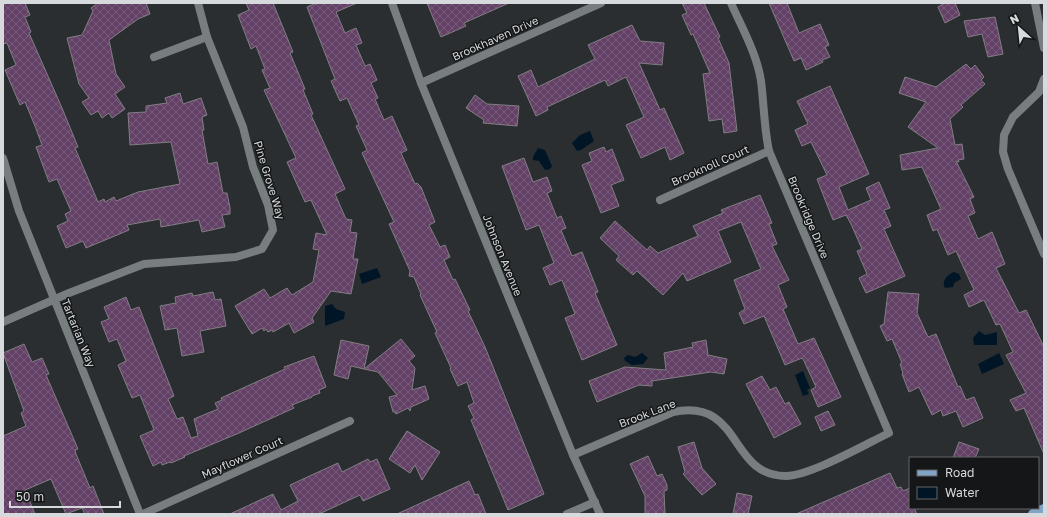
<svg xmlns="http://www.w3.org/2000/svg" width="1047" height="517" viewBox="0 0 1047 517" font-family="'Golos Text',sans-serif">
	<defs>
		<pattern id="building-cross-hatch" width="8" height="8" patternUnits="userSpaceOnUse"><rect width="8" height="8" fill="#634066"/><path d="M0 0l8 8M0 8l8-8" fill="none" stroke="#795b7b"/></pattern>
	</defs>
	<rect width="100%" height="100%" fill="#2a2e31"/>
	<!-- water -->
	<g fill="#001626">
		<path d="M 590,131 L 594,141 L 581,150 L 577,151 L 572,143 L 580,135 Z"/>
		<path d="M 538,148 L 545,150 L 552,166 L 550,169 L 545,170 L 539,161 L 533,160 L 533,157 Z"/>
		<path d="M 377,268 L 381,277 L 362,284 L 359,274 Z"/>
		<path d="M 954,272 L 959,274 L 961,279 L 954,283 L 953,287 L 945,288 C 941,281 947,275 954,272 Z"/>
		<path d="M 332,304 L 336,309 L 345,312 L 344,319 L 325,326 L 325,306 Z"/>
		<path d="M 979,331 L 985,335 L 997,332 L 997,345 L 974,345 L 973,338 Z"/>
		<path d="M 642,353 L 648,358 L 643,364 L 632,365 L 625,361 L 624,358 L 628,355 L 635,357 Z"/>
		<path d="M 999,353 L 1004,364 L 982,374 L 978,364 Z"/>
		<path d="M 803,371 L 810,388 L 807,390 L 809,394 L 803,396 L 795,375 Z"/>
	</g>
	<!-- building -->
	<g fill="url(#building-cross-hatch)" stroke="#827e83">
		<path d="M 3,3 L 25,3 L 30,15 L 25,17 L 31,32 L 29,33 L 62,108 L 78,147 L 75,148 L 98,202 L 104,199 L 105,202 L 114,197 L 116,201 L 138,192 L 180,184 L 171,142 L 130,145 L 128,113 L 146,112 L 146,106 L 167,103 L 165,98 L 180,93 L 183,104 L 201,98 L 207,115 L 202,117 L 204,130 L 202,130 L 208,164 L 217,162 L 223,193 L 227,193 L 230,208 L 230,214 L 222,215 L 225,227 L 202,232 L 199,220 L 161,227 L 160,219 L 127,225 L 129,230 L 86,248 L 83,241 L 66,248 L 57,226 L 68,221 L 65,214 L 71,211 L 57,179 L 49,182 L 36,147 L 42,145 L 35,126 L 25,102 L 20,105 L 5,70 L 16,65 L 7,43 L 3,44 Z"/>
		<path d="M 98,3 L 146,3 L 150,14 L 138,19 L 109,40 L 116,74 L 125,87 L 115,94 L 125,109 L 112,118 L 109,113 L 102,118 L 98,111 L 91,115 L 82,102 L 89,98 L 79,84 L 67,38 L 82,35 L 93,11 L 91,8 Z"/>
		<path d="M 246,3 L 273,3 L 293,52 L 290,53 L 305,89 L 303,90 L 313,114 L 311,115 L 345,189 L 335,194 L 346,219 L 352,220 L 350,232 L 357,233 L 353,259 L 358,259 L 351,294 L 331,291 L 312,318 L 314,322 L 294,333 L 289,323 L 273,332 L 272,330 L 268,332 L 266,329 L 264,331 L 262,328 L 252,334 L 235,306 L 264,289 L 270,298 L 287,288 L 292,295 L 313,282 L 319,250 L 313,249 L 316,233 L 327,235 L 311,200 L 305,202 L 287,162 L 296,158 L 264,90 L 270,88 L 262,70 L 265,69 L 256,46 L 251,49 L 238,15 L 249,10 Z"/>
		<path d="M 316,3 L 357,3 L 336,12 L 345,33 L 356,28 L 362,43 L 356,45 L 365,66 L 370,64 L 377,80 L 371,83 L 378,98 L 375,99 L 384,120 L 392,116 L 407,150 L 401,153 L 415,184 L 417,183 L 421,187 L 435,222 L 429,225 L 440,247 L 445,245 L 450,257 L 444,260 L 453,280 L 455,279 L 470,310 L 468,311 L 485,347 L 544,494 L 508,510 L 471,420 L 474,418 L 468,406 L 474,403 L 467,382 L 458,386 L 450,369 L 451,368 L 435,333 L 437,332 L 420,295 L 421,294 L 414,277 L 409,276 L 410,271 L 389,224 L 394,222 L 362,153 L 367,150 L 356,126 L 359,125 L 347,98 L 340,101 L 331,81 L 335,79 L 307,7 Z"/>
		<path d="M 427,3 L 509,3 L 464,23 L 466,26 L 441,37 Z"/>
		<path d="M 682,3 L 704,3 L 720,37 L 718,38 L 729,63 L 737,131 L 724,133 L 722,119 L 709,121 L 703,74 L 710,73 L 693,34 L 691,35 L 682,15 L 687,13 Z"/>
		<path d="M 769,3 L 787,3 L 799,33 L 820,24 L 829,45 L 825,47 L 830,57 L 822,60 L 823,62 L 806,70 L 801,58 L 794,61 Z"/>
		<path d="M 945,3 L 955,3 L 960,15 L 945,23 L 938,7 Z"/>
		<path d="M 995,17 L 1003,54 L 988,57 L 982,34 L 968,37 L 964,21 Z"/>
		<path d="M 632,25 L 640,41 L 664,43 L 662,65 L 639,63 L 660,110 L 664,108 L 684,153 L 670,160 L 665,147 L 641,158 L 626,125 L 644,117 L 626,77 L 608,86 L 605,80 L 547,107 L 548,110 L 536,116 L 518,76 L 531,70 L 538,87 L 595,59 L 588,45 Z"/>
		<path d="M 966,64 L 971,69 L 975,65 L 984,77 L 981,80 L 985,84 L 961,105 L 963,107 L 950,119 L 955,145 L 962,144 L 964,159 L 958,160 L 959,162 L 956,161 L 974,197 L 970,199 L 975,213 L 968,216 L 978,239 L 992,232 L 1005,264 L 996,268 L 1019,313 L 1026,310 L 1044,347 L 1044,454 L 1024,408 L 1016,411 L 1010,400 L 1026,393 L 1006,355 L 1013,352 L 1000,324 L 996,325 L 984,300 L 969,307 L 964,295 L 974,290 L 956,251 L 948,255 L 937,229 L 933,231 L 927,215 L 941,209 L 922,167 L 902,170 L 900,155 L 938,148 L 908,127 L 926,102 L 899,93 L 905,77 L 936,87 Z"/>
		<path d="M 830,86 L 869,174 L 839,187 L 848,210 L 871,200 L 866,188 L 879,182 L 890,208 L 884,210 L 891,226 L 884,229 L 905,276 L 866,293 L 859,278 L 867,274 L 857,251 L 862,249 L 851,224 L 846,215 L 833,220 L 817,179 L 827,175 L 811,142 L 802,146 L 795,130 L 808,124 L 797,101 Z"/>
		<path d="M 475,95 L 487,104 L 519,106 L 517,126 L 483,123 L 484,120 L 466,108 Z"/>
		<path d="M 604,147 L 606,152 L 612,149 L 624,180 L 611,185 L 619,206 L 601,213 L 582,165 L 592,161 L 589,153 Z"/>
		<path d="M 524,158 L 533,182 L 547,177 L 552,191 L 547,193 L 557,218 L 561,216 L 566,228 L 561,230 L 572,256 L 582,252 L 598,292 L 595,293 L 617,345 L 582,360 L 565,318 L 575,314 L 562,280 L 550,285 L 543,268 L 554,263 L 539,225 L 526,230 L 502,166 Z"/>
		<path d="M 760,195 L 772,223 L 769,224 L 777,244 L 772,246 L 789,280 L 778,285 L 787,307 L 783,309 L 798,344 L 814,338 L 841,397 L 818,407 L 811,390 L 816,387 L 804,361 L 802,358 L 785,365 L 764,316 L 744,324 L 739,313 L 745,309 L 734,280 L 761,269 L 741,222 L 718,231 L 731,262 L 687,281 L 683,273 L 663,295 L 637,271 L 633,275 L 616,260 L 619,256 L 600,238 L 615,221 L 647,250 L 650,246 L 658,253 L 698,236 L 693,226 L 723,213 L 721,210 Z"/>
		<path d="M 213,292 L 215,300 L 221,299 L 226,326 L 200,331 L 204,352 L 182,356 L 177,328 L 165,330 L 160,306 L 176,303 L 175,297 L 192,293 L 193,296 Z"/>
		<path d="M 888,292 L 919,294 L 917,313 L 928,337 L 936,334 L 958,387 L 960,386 L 966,400 L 974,397 L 983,418 L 963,427 L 956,411 L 943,416 L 941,410 L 932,415 L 919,387 L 909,392 L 902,374 L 903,373 L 900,364 L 902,363 L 892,339 L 887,341 L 880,326 L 884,324 Z"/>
		<path d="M 126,297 L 131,310 L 139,307 L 174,396 L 168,399 L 177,419 L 183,417 L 191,438 L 198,436 L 194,419 L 218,409 L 215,403 L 222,400 L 221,398 L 285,369 L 284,367 L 314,356 L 326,387 L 319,390 L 320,393 L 312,396 L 312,397 L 292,405 L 294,408 L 239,433 L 184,456 L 185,457 L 171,463 L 170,462 L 162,465 L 161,462 L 153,466 L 140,436 L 154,430 L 140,395 L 132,398 L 118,365 L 126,361 L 117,339 L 109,342 L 101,322 L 109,319 L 104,307 Z"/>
		<path d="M 401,339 L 415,356 L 409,361 L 415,368 L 412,390 L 425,386 L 429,399 L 411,407 L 410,411 L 408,408 L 396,414 L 395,412 L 393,412 L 389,397 L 397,395 L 378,372 L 364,369 Z"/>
		<path d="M 341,340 L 369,346 L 364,369 L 351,366 L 348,379 L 334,375 Z"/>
		<path d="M 706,340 L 708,355 L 727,359 L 724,374 L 711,372 L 652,381 L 652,386 L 639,385 L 597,402 L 589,381 L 625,367 L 666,370 L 664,353 L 693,347 L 692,343 Z"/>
		<path d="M 24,344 L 32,362 L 42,358 L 49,374 L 46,375 L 78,449 L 75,450 L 76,454 L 90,488 L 93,486 L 104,514 L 85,514 L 82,508 L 66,514 L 51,479 L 25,490 L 35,514 L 3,514 L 3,436 L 26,426 L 21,413 L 24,411 L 3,353 Z"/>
		<path d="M 762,376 L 770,390 L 776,387 L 785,404 L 789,402 L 801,424 L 774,438 L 746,384 Z"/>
		<path d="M 828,411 L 835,425 L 821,431 L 815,417 Z"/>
		<path d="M 407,431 L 440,452 L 422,480 L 415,465 L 410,473 L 389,459 Z"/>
		<path d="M 694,442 L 702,468 L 716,484 L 702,495 L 683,474 L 685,472 L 678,447 Z"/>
		<path d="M 959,442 L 979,449 L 975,458 L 953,458 Z"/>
		<path d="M 648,456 L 657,476 L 662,474 L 667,485 L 667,490 L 664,491 L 665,514 L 645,514 L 645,496 L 630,464 Z"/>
		<path d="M 368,459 L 370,462 L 377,459 L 390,489 L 363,501 L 360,495 L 319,514 L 230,514 L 273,494 L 281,510 L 298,501 L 290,485 L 338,463 L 342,472 Z"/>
		<path d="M 890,473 L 897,488 L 901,487 L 903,491 L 910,488 L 910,508 L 914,508 L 917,514 L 796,514 Z"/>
		<path d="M 469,481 L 475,495 L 478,494 L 486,514 L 397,514 Z"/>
		<path d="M 737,493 L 752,496 L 748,514 L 733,514 Z"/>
	</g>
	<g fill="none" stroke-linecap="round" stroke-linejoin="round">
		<!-- minor -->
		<g stroke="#787d80" stroke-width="8">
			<path d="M 1035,3 L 1044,48"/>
			<path d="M 154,57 L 207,37"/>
			<path d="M 1044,79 L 1039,92 L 1013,117 L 1004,135 L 1003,152 L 1008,169 L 1044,254"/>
			<path d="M 421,83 L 601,3"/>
			<path d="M 3,158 L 19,211 L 140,514"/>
			<path d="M 660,200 L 769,151"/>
			<path d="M 3,322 L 69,293 L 144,264 L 236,257 L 262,249 L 273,230 L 268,205 L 253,167 L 243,127 L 207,37 L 198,3"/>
			<path d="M 573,455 L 673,412 C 743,398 728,476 786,476 C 812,475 864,445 889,433 L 769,151 C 764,128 764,104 761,81 C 757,54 742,28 731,3"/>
			<path d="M 143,514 L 350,421"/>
			<path d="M 567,514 L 595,502"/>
		</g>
		<!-- tertiary -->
		<path stroke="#787d80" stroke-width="8" d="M 392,3 L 421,83 L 573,455 L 600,514"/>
		<!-- primary -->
		<path stroke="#81a3c4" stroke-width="10" d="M 1033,514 L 1044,509"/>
	</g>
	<g text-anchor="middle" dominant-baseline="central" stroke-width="3" stroke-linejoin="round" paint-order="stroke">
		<!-- street labels -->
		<g font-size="11" fill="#d7dadc" stroke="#141617">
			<text transform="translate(495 38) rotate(-24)">Brookhaven Drive</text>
			<text transform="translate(710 165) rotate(-24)">Brooknoll Court</text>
			<text transform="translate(270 180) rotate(73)">Pine Grove Way</text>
			<text transform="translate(809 217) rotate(67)">Brookridge Drive</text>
			<text transform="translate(503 255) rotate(68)">Johnson Avenue</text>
			<text transform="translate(79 333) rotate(68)">Tartarian Way</text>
			<text transform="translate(647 413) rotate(-21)">Brook Lane</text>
			<text transform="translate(242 457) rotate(-24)">Mayflower Court</text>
		</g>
	</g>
	<!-- border -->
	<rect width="1047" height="517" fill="none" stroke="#d7dadc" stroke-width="8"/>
	<!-- legend -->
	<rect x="909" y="457" width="130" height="52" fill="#141617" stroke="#626466"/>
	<rect x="917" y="470" width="20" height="6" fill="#81a3c4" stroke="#626466"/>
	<text x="945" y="477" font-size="12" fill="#d7dadc">Road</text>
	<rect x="917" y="487" width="20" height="12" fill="#001626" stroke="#626466"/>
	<text x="945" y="497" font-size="12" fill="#d7dadc">Water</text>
	<!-- north arrow -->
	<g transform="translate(1019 28) rotate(333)" stroke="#141617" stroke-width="3" paint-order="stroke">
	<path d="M0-3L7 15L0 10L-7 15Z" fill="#d7dadc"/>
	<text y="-6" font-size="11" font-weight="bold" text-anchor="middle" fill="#d7dadc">N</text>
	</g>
	<!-- scale -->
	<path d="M10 501v6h110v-6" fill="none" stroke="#d7dadc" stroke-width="2"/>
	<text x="16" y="501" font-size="12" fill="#d7dadc" stroke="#141617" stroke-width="3" paint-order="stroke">50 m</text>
</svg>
